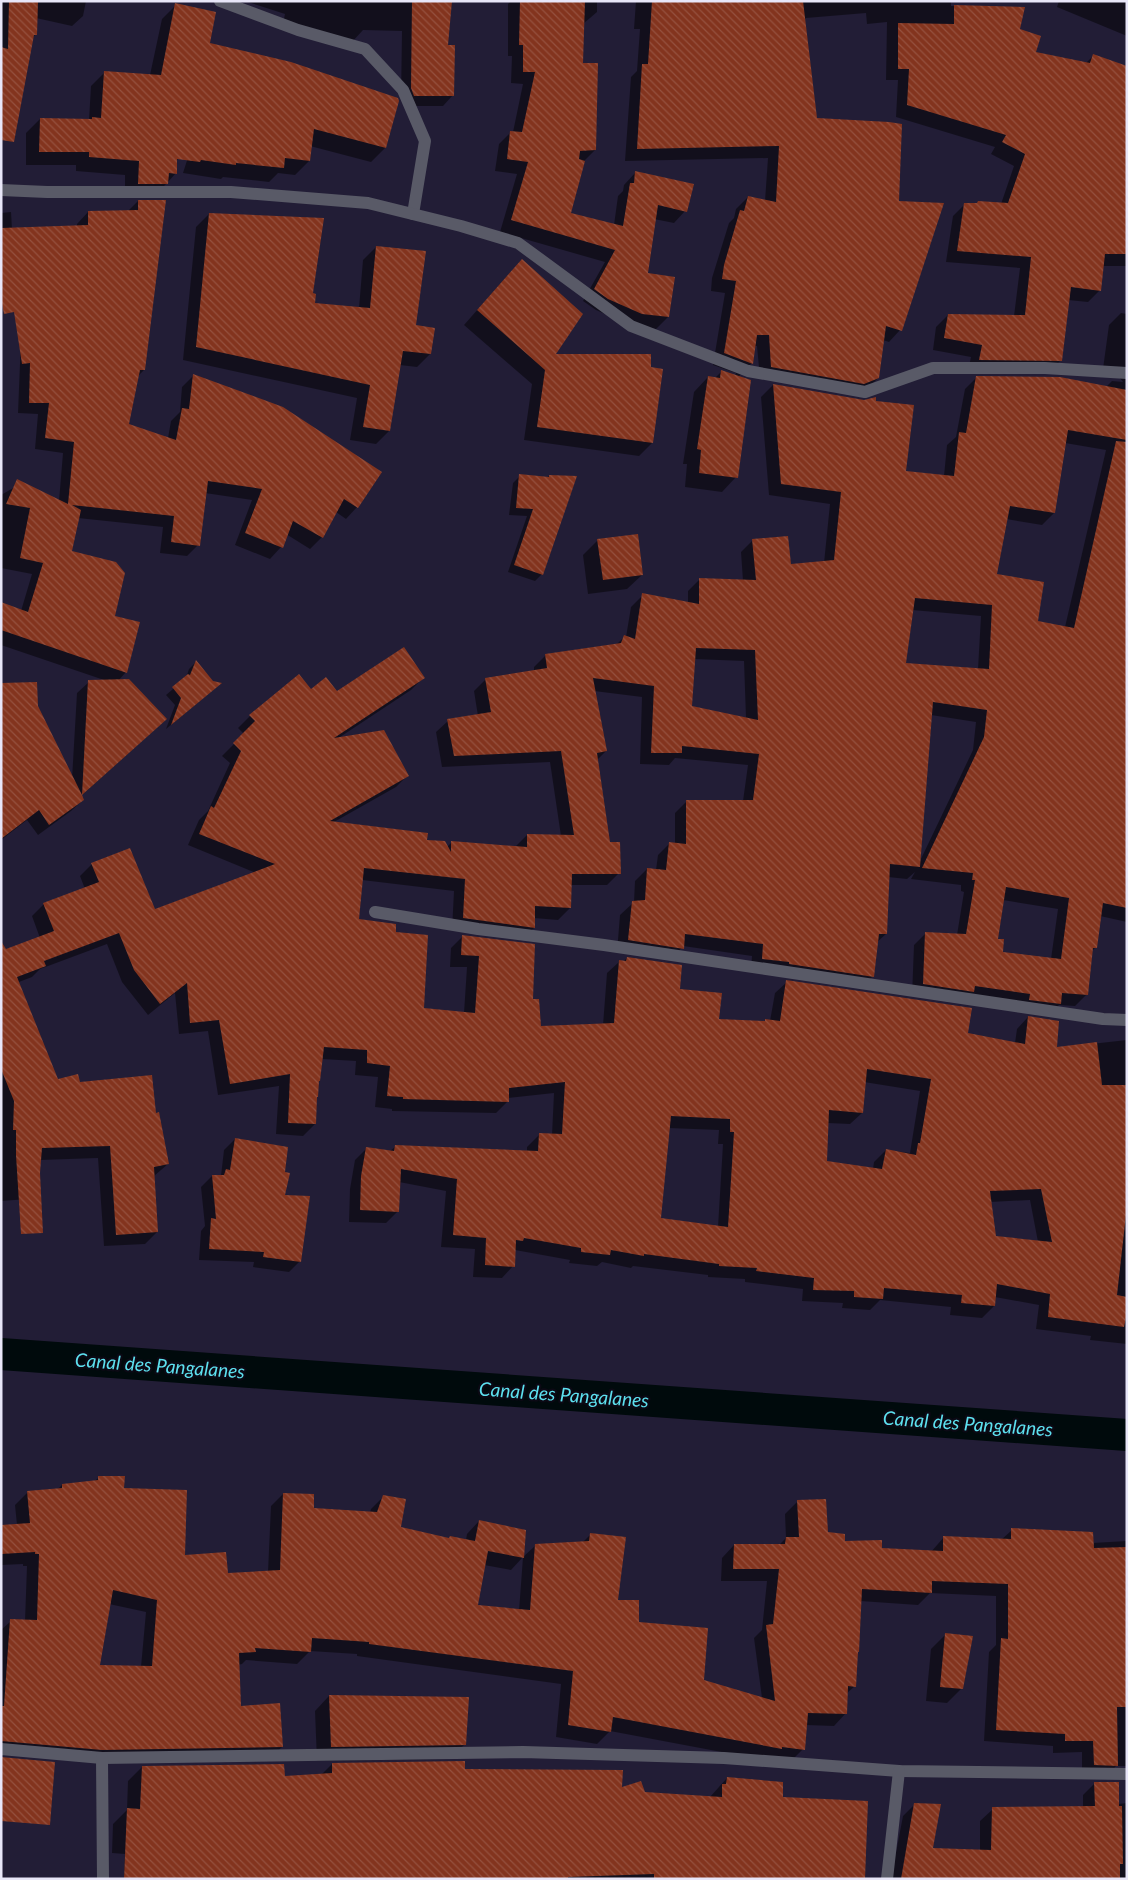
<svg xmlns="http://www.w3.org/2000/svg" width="1128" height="1880" viewBox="0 0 1128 1880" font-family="Lato,sans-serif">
	<defs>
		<pattern id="building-back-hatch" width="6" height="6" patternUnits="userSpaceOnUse" patternTransform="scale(1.25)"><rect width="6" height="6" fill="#83341e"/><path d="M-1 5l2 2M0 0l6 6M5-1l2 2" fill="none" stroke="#95513f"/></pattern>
	</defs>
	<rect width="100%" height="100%" fill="#221d36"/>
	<!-- shadow -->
	<g fill="#0007" fill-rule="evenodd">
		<path d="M 1,1 L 86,1 L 83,16 L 72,26 L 36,18 L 36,34 L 32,38 L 1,104 Z"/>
		<path d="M 245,1 L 451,1 L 447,47 L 453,95 L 443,106 L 404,106 L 401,99 L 402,31 L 363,30 L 352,42 L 282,28 L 285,14 Z"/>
		<path d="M 511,1 L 597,1 L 597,12 L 583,24 L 582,64 L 595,150 L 584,161 L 569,214 L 614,225 L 618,196 L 623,191 L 624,185 L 635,173 L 685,211 L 674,223 L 654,219 L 646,274 L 668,317 L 656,329 L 630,325 L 596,310 L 583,301 L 605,262 L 500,232 L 517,174 L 495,171 L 499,144 L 511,132 L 513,132 L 523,84 L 511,83 L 512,56 L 508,56 L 508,4 Z"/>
		<path d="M 636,1 L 951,1 L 951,6 L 984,7 L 1018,30 L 1035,52 L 1086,63 L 1093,56 L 1127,67 L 1127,266 L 1103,266 L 1100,290 L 1088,302 L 1068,300 L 1061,360 L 1049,372 L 968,371 L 971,357 L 933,350 L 936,327 L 948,315 L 1014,316 L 1020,268 L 946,262 L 953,216 L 965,204 L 1001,204 L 1014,166 L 991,154 L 995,147 L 896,117 L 898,80 L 886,80 L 887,22 L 867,24 L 866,13 L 806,18 L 804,20 L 816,119 L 897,203 L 900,330 L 889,342 L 883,340 L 878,378 L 866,390 L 760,378 L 757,346 L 754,346 L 752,363 L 738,377 L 736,477 L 722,492 L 685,487 L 687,464 L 683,464 L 694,392 L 708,377 L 715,378 L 722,371 L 735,376 L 736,373 L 713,365 L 725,293 L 711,291 L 712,278 L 729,223 L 734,218 L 736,209 L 748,197 L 765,201 L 768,158 L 625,161 L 631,77 L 637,71 L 640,29 L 634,29 Z"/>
		<path d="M 1059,1 L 1127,1 L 1127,36 L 1057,7 Z"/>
		<path d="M 176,5 L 178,159 L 176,161 L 176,173 L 167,183 L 153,197 L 125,197 L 125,175 L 76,171 L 76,165 L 26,165 L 26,133 L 40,119 L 89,120 L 91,86 L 105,72 L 150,75 L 162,19 Z"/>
		<path d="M 218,63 L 397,101 L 385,148 L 371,162 L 310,146 L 309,161 L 295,175 L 278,173 L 269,182 L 223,177 L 221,179 L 183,173 Z"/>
		<path d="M 138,201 L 144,370 L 138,376 L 128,425 L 168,438 L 171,421 L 180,412 L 182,387 L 193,376 L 380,472 L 357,507 L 346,519 L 336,512 L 322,537 L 310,549 L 286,534 L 281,547 L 270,559 L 235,545 L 252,500 L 205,493 L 198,545 L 187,556 L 160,553 L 163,527 L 78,518 L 70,552 L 114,617 L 126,672 L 118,681 L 154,730 L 81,796 L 83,800 L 71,811 L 38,835 L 27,820 L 1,840 L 1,759 L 37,706 L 72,779 L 77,693 L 89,682 L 107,681 L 1,645 L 1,604 L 21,611 L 32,574 L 1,568 L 1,495 L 22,483 L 59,501 L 63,453 L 35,449 L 38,414 L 18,413 L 25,240 L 77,227 L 77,224 L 88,212 L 128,211 Z"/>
		<path d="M 11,212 L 12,229 L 1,298 L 1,213 Z"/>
		<path d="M 209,214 L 312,294 L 314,305 L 359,308 L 363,260 L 376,247 L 415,326 L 430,354 L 417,367 L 400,365 L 389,431 L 376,444 L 350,440 L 357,398 L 183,360 L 196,227 Z"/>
		<path d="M 508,275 L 554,355 L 652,443 L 639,456 L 524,440 L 532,384 L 464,325 Z"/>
		<path d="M 1121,313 L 1127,314 L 1127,922 L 1100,916 L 1095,948 L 1091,952 L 1087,994 L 1075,1006 L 1059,1005 L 1048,1016 L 912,996 L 914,945 L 926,933 L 957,935 L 964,892 L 961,891 L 961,885 L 911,879 L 915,872 L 907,879 L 888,877 L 886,934 L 876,943 L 873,976 L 861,988 L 751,970 L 752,956 L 683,946 L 671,960 L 617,952 L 620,915 L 634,902 L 635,881 L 647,869 L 656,870 L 658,855 L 670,843 L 675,844 L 675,813 L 687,801 L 743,801 L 748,765 L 675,758 L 669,765 L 640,764 L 642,697 L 594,691 L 606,751 L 597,760 L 609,844 L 619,873 L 607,885 L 570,885 L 570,908 L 558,920 L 534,918 L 534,928 L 522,939 L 452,930 L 454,891 L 362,880 L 358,920 L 395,934 L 422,1009 L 464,1013 L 467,967 L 450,967 L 451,948 L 463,936 L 532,1000 L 539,1027 L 603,1025 L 607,973 L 619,962 L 623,962 L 627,958 L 679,990 L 718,1020 L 764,1022 L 770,1021 L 775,993 L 787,982 L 966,1034 L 1015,1043 L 1017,1029 L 1028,1017 L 1055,1048 L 1127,1040 L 1127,1344 L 1090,1340 L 1091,1336 L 1036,1329 L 1039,1305 L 995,1297 L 994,1306 L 982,1318 L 950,1315 L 951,1307 L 880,1300 L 870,1310 L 842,1308 L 843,1303 L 802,1301 L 803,1289 L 745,1282 L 745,1279 L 708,1277 L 708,1275 L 633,1266 L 631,1268 L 602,1262 L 597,1266 L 569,1263 L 570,1260 L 515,1250 L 513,1266 L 502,1278 L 473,1277 L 475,1249 L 441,1247 L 446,1191 L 399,1182 L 398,1211 L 386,1223 L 349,1222 L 350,1189 L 355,1160 L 367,1148 L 389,1152 L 396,1146 L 527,1152 L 527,1147 L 539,1135 L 552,1135 L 554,1093 L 507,1098 L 507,1102 L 496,1113 L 392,1111 L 392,1109 L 375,1107 L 378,1077 L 355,1075 L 356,1061 L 322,1059 L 316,1098 L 315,1124 L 303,1136 L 276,1134 L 279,1086 L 218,1095 L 208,1031 L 179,1034 L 175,993 L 148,1015 L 122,982 L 107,944 L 40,969 L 32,977 L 11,985 L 40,938 L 32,916 L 44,904 L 85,889 L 80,876 L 92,864 L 154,911 L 256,873 L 188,845 L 199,820 L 208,811 L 230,763 L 222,756 L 244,734 L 238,728 L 250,716 L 311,691 L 337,693 L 423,678 L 411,690 L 337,739 L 408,775 L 396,787 L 334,822 L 447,847 L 451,843 L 515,847 L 527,835 L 561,836 L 550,762 L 442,767 L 436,732 L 448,721 L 478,716 L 474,691 L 486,679 L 534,672 L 534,667 L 546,655 L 616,645 L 624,637 L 626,637 L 631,607 L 643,595 L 688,603 L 688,591 L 700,579 L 743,581 L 741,552 L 753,540 L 790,565 L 824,563 L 830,504 L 769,495 L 761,397 L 773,385 L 905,472 L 944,476 L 947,445 L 956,437 L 965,389 L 977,377 L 1106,387 L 1112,381 L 1123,382 L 1119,377 L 1102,376 L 1109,325 ZM 1065,443 L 1106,450 L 1065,627 L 1037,622 L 996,575 L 1006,519 L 1042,525 L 1054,513 ZM 912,610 L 981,616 L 978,669 L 904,664 ZM 694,659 L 744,661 L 746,718 L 691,707 ZM 931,715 L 976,722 L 973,750 L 920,861 ZM 1003,900 L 1058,909 L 1051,959 L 1002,953 L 997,940 ZM 864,1082 L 920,1091 L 910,1153 L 886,1150 L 874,1162 L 873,1169 L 826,1162 L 827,1123 L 850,1124 L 862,1113 ZM 668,1128 L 719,1130 L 718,1144 L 723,1144 L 718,1227 L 659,1220 ZM 1030,1200 L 1038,1242 L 995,1237 L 990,1202 Z"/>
		<path d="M 520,476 L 547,478 L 549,476 L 542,574 L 535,581 L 508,572 L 527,516 L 509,515 L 513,483 Z"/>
		<path d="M 597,541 L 642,575 L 627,589 L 588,594 L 583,555 Z"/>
		<path d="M 196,662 L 213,690 L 166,729 L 175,705 L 166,695 L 186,678 L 189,669 Z"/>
		<path d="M 1,1020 L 57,1080 L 79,1083 L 155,1114 L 168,1164 L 154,1176 L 157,1232 L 145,1244 L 104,1246 L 98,1158 L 40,1160 L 28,1199 L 1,1201 Z"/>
		<path d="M 235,1139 L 284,1173 L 284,1196 L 300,1261 L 289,1272 L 253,1267 L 254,1262 L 199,1260 L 201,1231 L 205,1226 L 201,1187 L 212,1176 L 221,1176 L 224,1150 Z"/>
		<path d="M 99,1477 L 123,1489 L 184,1556 L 226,1574 L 268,1572 L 271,1506 L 283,1494 L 313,1510 L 370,1513 L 371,1509 L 384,1496 L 400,1528 L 448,1539 L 466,1540 L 467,1534 L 479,1521 L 523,1557 L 511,1570 L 484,1565 L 476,1606 L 519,1611 L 523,1557 L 536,1545 L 582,1543 L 591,1534 L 617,1602 L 638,1624 L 703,1681 L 762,1698 L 754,1638 L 762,1630 L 767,1581 L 721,1581 L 722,1558 L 734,1545 L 779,1545 L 786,1538 L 785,1514 L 797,1502 L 827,1533 L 843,1543 L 881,1549 L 931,1552 L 944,1537 L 1001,1540 L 1012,1530 L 1092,1543 L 1127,1541 L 1127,1766 L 1116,1766 L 1105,1778 L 1082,1777 L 1082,1752 L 1053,1753 L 1053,1746 L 984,1741 L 989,1652 L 996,1645 L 996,1596 L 930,1593 L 918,1605 L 860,1601 L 855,1686 L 846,1694 L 846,1713 L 834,1726 L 806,1725 L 803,1749 L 791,1761 L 769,1761 L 610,1731 L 597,1744 L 556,1737 L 561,1684 L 357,1656 L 357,1654 L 310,1651 L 297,1664 L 246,1660 L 242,1664 L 238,1665 L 240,1707 L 282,1747 L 269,1759 L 1,1754 L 1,1630 L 11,1621 L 25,1621 L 27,1566 L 23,1566 L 23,1564 L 1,1565 L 1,1526 L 17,1525 L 15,1505 L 28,1492 L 57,1490 L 62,1485 L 94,1482 ZM 109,1604 L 146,1612 L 141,1667 L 99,1666 Z"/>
		<path d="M 946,1634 L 962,1688 L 947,1703 L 926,1701 L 931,1649 Z"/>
		<path d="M 329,1696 L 465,1744 L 450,1759 L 317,1761 L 315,1711 Z"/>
		<path d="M 332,1764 L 463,1771 L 644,1793 L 710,1797 L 727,1778 L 782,1798 L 864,1879 L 124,1879 L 125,1854 L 112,1853 L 113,1824 L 127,1810 L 128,1781 L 142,1767 L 284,1778 L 321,1775 Z"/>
		<path d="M 1095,1783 L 1118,1804 L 1127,1803 L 1127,1879 L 891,1879 L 903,1816 L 915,1804 L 931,1849 L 980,1851 L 980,1821 L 993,1809 L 1083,1808 L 1083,1795 Z"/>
	</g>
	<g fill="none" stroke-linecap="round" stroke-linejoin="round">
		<!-- canal -->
		<path stroke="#000a0c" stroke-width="32" d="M 1,1354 L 1127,1435"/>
	</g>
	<!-- building -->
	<g fill="url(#building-back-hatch)" fill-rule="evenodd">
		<path d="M 9,1 L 38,2 L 37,35 L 34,35 L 14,142 L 1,140 L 1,47 L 8,49 Z"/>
		<path d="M 412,1 L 452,1 L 448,45 L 455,45 L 454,96 L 414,96 L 411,88 Z"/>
		<path d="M 520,1 L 585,1 L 583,63 L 598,63 L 596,150 L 580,151 L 579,159 L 585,161 L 571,213 L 623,226 L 630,183 L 634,183 L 635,171 L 694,184 L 687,212 L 658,205 L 648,273 L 675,277 L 669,317 L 642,314 L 608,299 L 594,289 L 615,250 L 511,220 L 528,162 L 507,159 L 510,131 L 522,132 L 535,72 L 523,72 L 523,45 L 519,45 Z"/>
		<path d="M 652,1 L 803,1 L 817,118 L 889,122 L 902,124 L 899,201 L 944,203 L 902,331 L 886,326 L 879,378 L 864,384 L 771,367 L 769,335 L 757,335 L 753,364 L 724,353 L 736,281 L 722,279 L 724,265 L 740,210 L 744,211 L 748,196 L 776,202 L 779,146 L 637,149 L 642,64 L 648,64 Z"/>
		<path d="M 175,3 L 216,12 L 210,43 L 291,62 L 398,98 L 399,101 L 386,148 L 314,129 L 310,161 L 285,158 L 284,168 L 236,163 L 236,165 L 201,160 L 200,162 L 177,159 L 177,174 L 169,173 L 168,184 L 138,184 L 139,161 L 89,157 L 89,152 L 39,152 L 40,118 L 92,119 L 92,117 L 101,118 L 104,71 L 161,75 Z"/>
		<path d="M 954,5 L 1025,7 L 1020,29 L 1041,36 L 1036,52 L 1090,63 L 1093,54 L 1127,66 L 1127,254 L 1105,254 L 1101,291 L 1071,287 L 1062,361 L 979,360 L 982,345 L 944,338 L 948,314 L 1025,315 L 1031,257 L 957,251 L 964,203 L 977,203 L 978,201 L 1008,203 L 1025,154 L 1002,142 L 1006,135 L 907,105 L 909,69 L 898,69 L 898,23 L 954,24 Z"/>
		<path d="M 138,200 L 166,200 L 145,370 L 140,370 L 129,424 L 176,440 L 182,408 L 189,409 L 193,374 L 283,407 L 382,472 L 358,508 L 344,499 L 323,538 L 293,521 L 283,548 L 245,533 L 262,489 L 208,481 L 200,546 L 171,542 L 174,516 L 72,505 L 81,510 L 72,551 L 116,562 L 125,573 L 115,616 L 140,622 L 127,673 L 1,630 L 1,602 L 28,612 L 43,563 L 20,558 L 30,508 L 6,504 L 17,479 L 68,504 L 74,442 L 45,438 L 49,403 L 29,403 L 30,363 L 22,364 L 14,312 L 4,314 L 1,299 L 1,228 L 88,225 L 88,211 L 138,210 Z"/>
		<path d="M 209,213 L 324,218 L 313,293 L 316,294 L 315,303 L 370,308 L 376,246 L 426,251 L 416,325 L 435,328 L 431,354 L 403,351 L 390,431 L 363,427 L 370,385 L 196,347 Z"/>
		<path d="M 522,259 L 583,314 L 556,354 L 651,354 L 651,367 L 663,369 L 653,443 L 537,427 L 545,370 L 477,310 Z"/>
		<path d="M 721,370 L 751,380 L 738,478 L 699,473 L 701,450 L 697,449 L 708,376 L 720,378 Z"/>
		<path d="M 976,376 L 1060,377 L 1127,390 L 1127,440 L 1068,430 L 1055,513 L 1010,506 L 997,574 L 1044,582 L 1038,621 L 1074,628 L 1116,441 L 1127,442 L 1127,908 L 1103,903 L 1097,948 L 1093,948 L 1088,995 L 1062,993 L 1061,1004 L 1029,1000 L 1030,994 L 975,986 L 974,992 L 923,984 L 925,932 L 966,934 L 975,880 L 972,880 L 973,873 L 922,868 L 984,737 L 987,710 L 933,702 L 920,867 L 890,864 L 887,934 L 879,934 L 874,977 L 789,964 L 789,962 L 762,959 L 763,944 L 685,934 L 684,949 L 628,940 L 632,901 L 645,900 L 647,868 L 666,870 L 669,842 L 686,844 L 686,800 L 753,800 L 759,754 L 682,746 L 682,753 L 651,753 L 654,686 L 593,678 L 607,751 L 597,753 L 610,842 L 620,842 L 621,874 L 572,874 L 571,908 L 535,906 L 535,928 L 463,918 L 465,879 L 364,868 L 359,919 L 396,924 L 396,932 L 428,935 L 424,1008 L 475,1013 L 479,956 L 461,955 L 462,935 L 535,944 L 533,999 L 539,999 L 541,1026 L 614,1023 L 619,960 L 626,961 L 627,957 L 682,965 L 680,989 L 722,993 L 719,1019 L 765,1021 L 765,1019 L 780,1021 L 786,980 L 972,1008 L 968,1033 L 1025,1044 L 1028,1016 L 1059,1021 L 1057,1047 L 1097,1042 L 1102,1085 L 1127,1085 L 1127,1206 L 1117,1295 L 1127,1297 L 1127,1313 L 1124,1327 L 1048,1317 L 1050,1294 L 997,1284 L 995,1306 L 961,1303 L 962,1295 L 884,1288 L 883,1299 L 854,1297 L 854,1291 L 813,1290 L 814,1278 L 756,1271 L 757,1268 L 719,1266 L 719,1264 L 644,1254 L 644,1256 L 611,1250 L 610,1255 L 581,1252 L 581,1248 L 524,1238 L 523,1241 L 516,1240 L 515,1267 L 485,1265 L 486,1238 L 453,1235 L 457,1179 L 401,1169 L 399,1212 L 360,1210 L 361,1176 L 366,1147 L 394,1151 L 395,1145 L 538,1151 L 539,1133 L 562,1134 L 565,1082 L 509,1088 L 509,1102 L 403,1099 L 403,1097 L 387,1096 L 390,1066 L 367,1063 L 367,1050 L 324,1047 L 320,1081 L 319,1081 L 318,1097 L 317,1097 L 316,1124 L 288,1123 L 290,1074 L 230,1084 L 219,1020 L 190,1023 L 187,983 L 160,1004 L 134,970 L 119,933 L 44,961 L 46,966 L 17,977 L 58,1079 L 78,1074 L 80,1082 L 152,1075 L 156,1113 L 159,1112 L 169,1164 L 154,1167 L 158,1232 L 116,1235 L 110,1146 L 42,1148 L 40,1173 L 43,1233 L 21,1234 L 16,1155 L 16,1130 L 13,1130 L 14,1101 L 1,1069 L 1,941 L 6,949 L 54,931 L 43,903 L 99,882 L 91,863 L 130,848 L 155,909 L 275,864 L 199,834 L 211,806 L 214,808 L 241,751 L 233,743 L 255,721 L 249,715 L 299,674 L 311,689 L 326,677 L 337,691 L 404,647 L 425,678 L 334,738 L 384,730 L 409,776 L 330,821 L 428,833 L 427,840 L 445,841 L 451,852 L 451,841 L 527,847 L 527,834 L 574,835 L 561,751 L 454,756 L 447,719 L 491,712 L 485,678 L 547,668 L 545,654 L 621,643 L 624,635 L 635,639 L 642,593 L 699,604 L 699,578 L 756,580 L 752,539 L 788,536 L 791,564 L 834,560 L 841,492 L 781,484 L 773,384 L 864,400 L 876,397 L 876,401 L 914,405 L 906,471 L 954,476 L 959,432 L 966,433 ZM 915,598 L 992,605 L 989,669 L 906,663 ZM 696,648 L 755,650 L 758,720 L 692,706 ZM 1006,887 L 1069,898 L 1061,959 L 1003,952 L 1004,939 L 998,939 ZM 867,1069 L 931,1079 L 920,1143 L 918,1143 L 916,1155 L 886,1149 L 882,1169 L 827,1161 L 829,1110 L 863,1113 ZM 671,1116 L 730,1119 L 730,1132 L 734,1132 L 728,1227 L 661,1218 ZM 1041,1189 L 1052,1242 L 996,1236 L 990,1191 Z"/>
		<path d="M 519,474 L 549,477 L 549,475 L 577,476 L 543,575 L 514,565 L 533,509 L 516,508 Z"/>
		<path d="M 638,534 L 643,575 L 603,580 L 597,539 Z"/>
		<path d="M 196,660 L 213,681 L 222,683 L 171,725 L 181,698 L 172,687 L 188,674 L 190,675 Z"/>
		<path d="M 129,679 L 167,719 L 82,795 L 84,800 L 49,825 L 39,810 L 1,839 L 1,683 L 37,682 L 38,706 L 82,795 L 88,680 Z"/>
		<path d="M 235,1138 L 288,1147 L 285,1172 L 290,1173 L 285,1195 L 310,1196 L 301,1262 L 263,1257 L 264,1252 L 209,1249 L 211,1218 L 216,1219 L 212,1175 L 224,1175 L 226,1169 L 230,1170 Z"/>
		<path d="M 98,1476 L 125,1476 L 124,1488 L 187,1490 L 185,1555 L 226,1552 L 228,1573 L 280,1570 L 283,1493 L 314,1494 L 314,1508 L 377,1512 L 383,1495 L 406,1499 L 401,1527 L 449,1538 L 450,1536 L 475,1541 L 479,1520 L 526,1530 L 524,1558 L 488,1551 L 478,1605 L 530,1610 L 535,1544 L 589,1541 L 590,1533 L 626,1537 L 618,1600 L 639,1600 L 639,1622 L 708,1628 L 704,1680 L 775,1701 L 766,1625 L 773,1624 L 779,1569 L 733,1569 L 734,1544 L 785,1544 L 786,1537 L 799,1537 L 797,1500 L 826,1499 L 828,1532 L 845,1534 L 845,1541 L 882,1540 L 882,1548 L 943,1551 L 943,1536 L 1011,1539 L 1011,1528 L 1093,1532 L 1094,1548 L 1127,1547 L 1127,1707 L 1117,1707 L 1118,1766 L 1094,1765 L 1093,1741 L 1065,1741 L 1065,1734 L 996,1730 L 1001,1638 L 1008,1639 L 1008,1584 L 932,1581 L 932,1593 L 862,1589 L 859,1652 L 858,1652 L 856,1687 L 848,1686 L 847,1714 L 808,1713 L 805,1750 L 782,1747 L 782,1749 L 613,1717 L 611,1732 L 568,1725 L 573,1671 L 369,1644 L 369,1642 L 312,1638 L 311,1652 L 255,1648 L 256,1652 L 239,1653 L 241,1706 L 280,1703 L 283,1747 L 102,1750 L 1,1741 L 1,1706 L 4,1706 L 10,1619 L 37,1620 L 39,1554 L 35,1554 L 35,1552 L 1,1554 L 1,1525 L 30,1523 L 27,1491 L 62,1488 L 62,1484 L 98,1480 ZM 113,1590 L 157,1600 L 152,1666 L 100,1665 Z"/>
		<path d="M 945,1633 L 973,1636 L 963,1689 L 940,1687 Z"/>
		<path d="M 329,1695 L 469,1697 L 466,1745 L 331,1747 Z"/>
		<path d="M 1,1757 L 55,1762 L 50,1825 L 1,1821 Z"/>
		<path d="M 465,1761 L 465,1769 L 623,1770 L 622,1787 L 641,1781 L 645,1792 L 722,1797 L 722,1784 L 726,1784 L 727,1777 L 783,1782 L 783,1797 L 868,1801 L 865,1879 L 654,1879 L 654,1874 L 568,1877 L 568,1879 L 124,1879 L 127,1808 L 140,1809 L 142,1766 L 284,1764 L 285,1776 L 332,1773 L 332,1763 Z"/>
		<path d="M 1094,1782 L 1119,1782 L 1119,1806 L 1122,1806 L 1123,1864 L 1120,1864 L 1120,1879 L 901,1879 L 914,1803 L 941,1804 L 933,1848 L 991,1850 L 992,1807 L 1095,1806 Z"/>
	</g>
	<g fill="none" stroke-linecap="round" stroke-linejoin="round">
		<!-- minor -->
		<g stroke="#595a67" stroke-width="12">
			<path d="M 220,1 L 298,30 L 365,49 L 403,90 L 425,141 L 413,214"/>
			<path d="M 1,190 L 47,192 L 231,192 L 368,203 L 461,226 L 518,243 L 631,326 L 748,371 L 865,392 L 933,368 L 1045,368 L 1127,373"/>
			<path d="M 375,912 L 478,929 L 604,945 L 1103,1019 L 1127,1020"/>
			<path d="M 1,1749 L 102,1758 L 523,1752 L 724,1758 L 899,1771 L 1127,1774"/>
			<path d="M 102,1758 L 103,1879"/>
			<path d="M 887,1879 L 899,1771"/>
		</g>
	</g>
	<g text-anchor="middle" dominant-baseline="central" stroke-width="4.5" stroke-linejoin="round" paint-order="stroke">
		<!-- water labels -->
		<g font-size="19" font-style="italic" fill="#5de0ef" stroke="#0b0914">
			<text transform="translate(160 1365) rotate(4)">Canal des Pangalanes</text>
			<text transform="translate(564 1394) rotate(4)">Canal des Pangalanes</text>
			<text transform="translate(968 1423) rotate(4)">Canal des Pangalanes</text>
		</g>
	</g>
	<!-- border -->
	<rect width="1128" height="1880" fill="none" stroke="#e8e6f8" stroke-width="5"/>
</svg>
